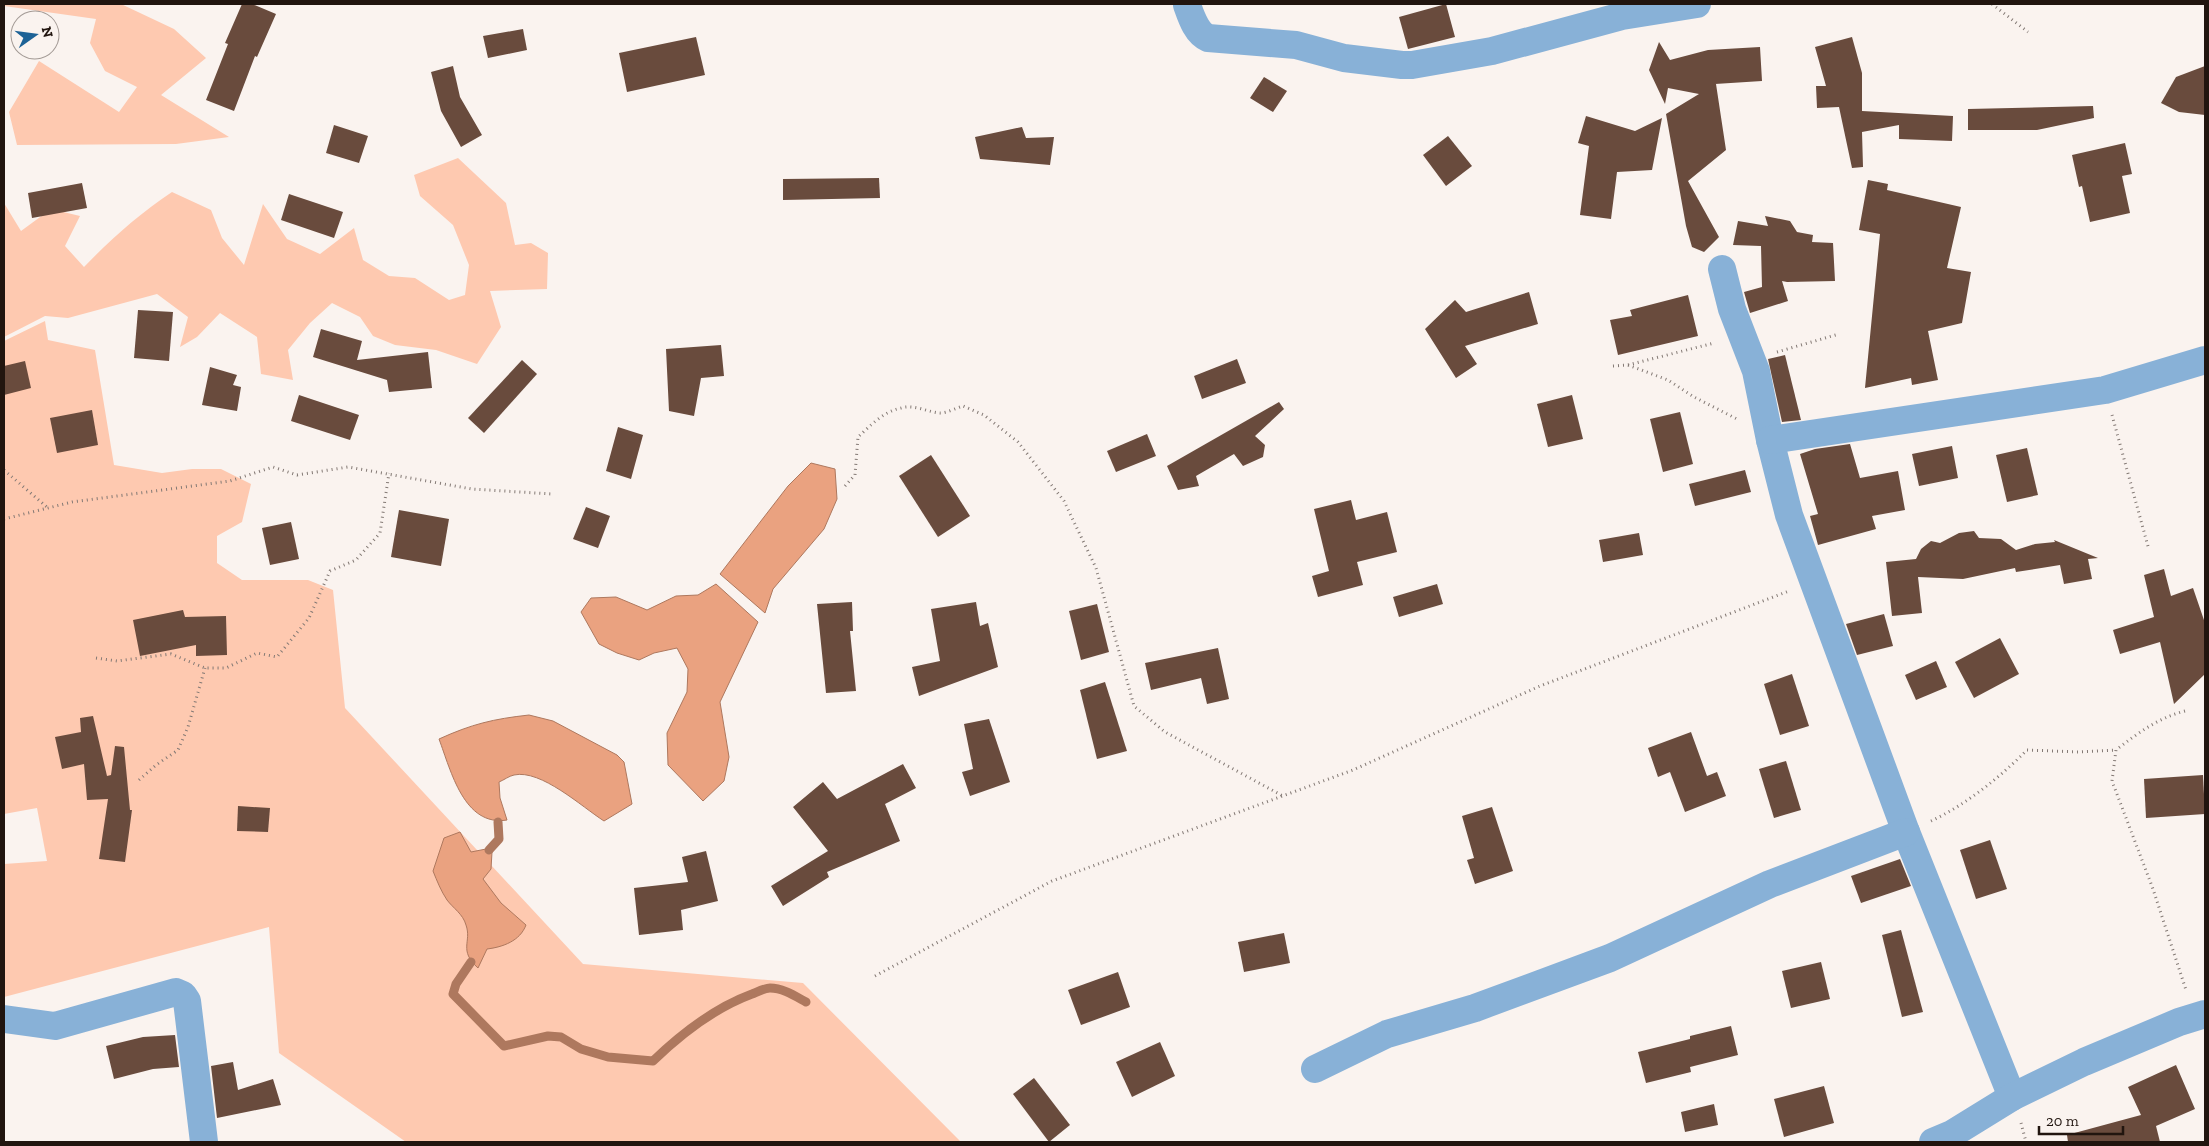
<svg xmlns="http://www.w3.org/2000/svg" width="2209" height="1146" viewBox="0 0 2209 1146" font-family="'Zilla Slab',serif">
	<rect width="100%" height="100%" fill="#faf3ef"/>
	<!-- green -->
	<g fill="#fec9b0">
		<path d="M 4,4 L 121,4 L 174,29 L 206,58 L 161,95 L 229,137 L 176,144 L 17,145 L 9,112 L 39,61 L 119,112 L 137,87 L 105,71 L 90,43 L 96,19 L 4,6 Z"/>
		<path d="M 458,158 L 506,203 L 515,245 L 531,243 L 548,253 L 547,289 L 490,291 L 501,327 L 477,364 L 436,350 L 395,345 L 373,336 L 360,317 L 332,303 L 310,323 L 288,350 L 293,380 L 261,374 L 257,337 L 220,313 L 197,337 L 180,347 L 188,317 L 157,294 L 68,318 L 45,316 L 4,337 L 4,203 L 21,231 L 51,209 L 80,216 L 65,246 L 84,267 C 111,239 139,214 172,192 L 211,210 L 222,238 L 244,265 L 263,204 L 287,239 L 320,254 L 354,228 L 363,260 L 389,276 L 415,278 L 449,300 L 465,295 L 469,265 L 453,225 L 420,196 L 414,175 Z"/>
		<path d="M 45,321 L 48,340 L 95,350 L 114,465 L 162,473 L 192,469 L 221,469 L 251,484 L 242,522 L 217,536 L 217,563 L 242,580 L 308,580 L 333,590 L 345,708 L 583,964 L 803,983 L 961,1142 L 406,1142 L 279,1053 L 269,927 L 4,997 L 4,864 L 47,861 L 37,808 L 4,814 L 4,341 Z"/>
	</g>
	<!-- water -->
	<g fill="#eaa280" stroke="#ae785e">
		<path d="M 811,463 L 835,469 L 837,499 L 824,529 L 773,589 L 765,613 L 720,574 L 788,486 Z"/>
		<path d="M 716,584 L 758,622 L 720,702 L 729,757 L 724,781 L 703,801 L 668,765 L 667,733 L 687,692 L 688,669 L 677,648 L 654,653 L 639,660 L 617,653 L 599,644 L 581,612 L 591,598 L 616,597 L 647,610 L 676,596 L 698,595 Z"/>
		<path d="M 529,715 L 553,721 L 617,755 L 624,762 L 632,804 L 604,821 C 582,807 541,769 514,775 C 509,776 504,780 499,782 L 500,798 L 507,820 C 464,827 451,771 439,739 C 472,724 493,719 529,715 Z"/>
		<path d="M 460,832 L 471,852 L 486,849 L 492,852 L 491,869 L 483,879 L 501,903 L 526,925 C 520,941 503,947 487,949 L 478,968 C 458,950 472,942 466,925 C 463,914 453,908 447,900 C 441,891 437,881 433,871 L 444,838 Z"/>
	</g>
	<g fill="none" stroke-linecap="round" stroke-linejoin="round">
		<!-- stream -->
		<g stroke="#ae785e" stroke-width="9">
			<path d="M 489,850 L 499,839 L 498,822"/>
			<path d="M 471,962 L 456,984 L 453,994 L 504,1046 L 548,1036 L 561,1037 L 581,1049 L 608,1057 L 653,1061 C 682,1033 714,1008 752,994 C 757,992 765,988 770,988 C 783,988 795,996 806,1002"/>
		</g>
	</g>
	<!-- building -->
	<g fill="#694b3d">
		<path d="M 242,4 L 252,4 L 276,14 L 257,57 L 255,56 L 234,111 L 206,100 L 228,44 L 225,43 Z"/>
		<path d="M 1446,4 L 1455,37 L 1408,49 L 1399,17 Z"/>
		<path d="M 523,29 L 527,50 L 488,58 L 483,36 Z"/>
		<path d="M 696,37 L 705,75 L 627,92 L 619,53 Z"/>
		<path d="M 1852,37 L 1862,73 L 1862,111 L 1953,116 L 1952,141 L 1899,139 L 1899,125 L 1862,132 L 1863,167 L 1852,168 L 1839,107 L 1817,108 L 1816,86 L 1826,86 L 1815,47 Z"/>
		<path d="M 1659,42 L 1670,60 L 1708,50 L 1760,47 L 1762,81 L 1715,84 L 1716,84 L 1726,150 L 1688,181 L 1719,237 L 1704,252 L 1692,247 L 1686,226 L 1666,114 L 1699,94 L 1668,88 L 1665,104 L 1649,70 Z"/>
		<path d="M 453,66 L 460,97 L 482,135 L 461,147 L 441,111 L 431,72 Z"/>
		<path d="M 2205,66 L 2205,115 L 2179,112 L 2161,103 L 2176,77 Z"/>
		<path d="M 1264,77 L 1287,91 L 1273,112 L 1250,98 Z"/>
		<path d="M 2093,106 L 2094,118 L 2037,130 L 1968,130 L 1968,109 Z"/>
		<path d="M 1586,116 L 1635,131 L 1662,118 L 1652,170 L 1617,172 L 1611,219 L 1580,215 L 1589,146 L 1578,143 Z"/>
		<path d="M 334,125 L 368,136 L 359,163 L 326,153 Z"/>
		<path d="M 1022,127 L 1026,138 L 1054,137 L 1050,165 L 980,159 L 975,137 Z"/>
		<path d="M 1448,136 L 1472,166 L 1446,186 L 1423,155 Z"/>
		<path d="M 2125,143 L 2132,174 L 2122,176 L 2130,213 L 2090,222 L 2082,186 L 2079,187 L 2072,155 Z"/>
		<path d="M 879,178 L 880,198 L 783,200 L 783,179 Z"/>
		<path d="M 1868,180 L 1888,184 L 1887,190 L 1961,207 L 1947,268 L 1971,272 L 1962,323 L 1928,331 L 1938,380 L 1912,385 L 1911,378 L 1865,388 L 1880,234 L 1859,230 Z"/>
		<path d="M 82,183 L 87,208 L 32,218 L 28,193 Z"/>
		<path d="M 289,194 L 343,212 L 334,238 L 281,220 Z"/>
		<path d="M 1765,216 L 1790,221 L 1797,232 L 1813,235 L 1812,242 L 1833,243 L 1835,281 L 1787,282 L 1782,281 L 1788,301 L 1750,313 L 1744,292 L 1762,287 L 1761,246 L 1733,245 L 1738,221 L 1768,226 Z"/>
		<path d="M 1529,292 L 1538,324 L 1465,346 L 1477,364 L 1456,378 L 1425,329 L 1455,300 L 1466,312 Z"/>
		<path d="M 1688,295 L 1698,336 L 1618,355 L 1610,320 L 1632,316 L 1630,310 Z"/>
		<path d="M 138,310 L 173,312 L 169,361 L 134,358 Z"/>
		<path d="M 321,329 L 362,341 L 357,360 L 428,352 L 432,388 L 389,392 L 387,380 L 313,357 Z"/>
		<path d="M 721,345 L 724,376 L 701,378 L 694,416 L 669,411 L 666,349 Z"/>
		<path d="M 1785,355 L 1801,420 L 1782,422 L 1768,359 Z"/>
		<path d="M 1237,359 L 1246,383 L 1202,399 L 1194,376 Z"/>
		<path d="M 522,360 L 537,374 L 484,433 L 468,418 Z"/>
		<path d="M 25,361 L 31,388 L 4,395 L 4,366 Z"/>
		<path d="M 210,367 L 237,375 L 233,385 L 241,387 L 237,411 L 202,405 Z"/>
		<path d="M 299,395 L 359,415 L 350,440 L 291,421 Z"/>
		<path d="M 1572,395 L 1583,439 L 1548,447 L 1537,404 Z"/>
		<path d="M 1279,402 L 1284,409 L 1255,436 L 1265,445 L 1263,457 L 1243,466 L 1234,454 L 1196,476 L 1199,486 L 1178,490 L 1167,466 Z"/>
		<path d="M 92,410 L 98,445 L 57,453 L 50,418 Z"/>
		<path d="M 1680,412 L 1693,464 L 1663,472 L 1650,419 Z"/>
		<path d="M 618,427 L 643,435 L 631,479 L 606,471 Z"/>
		<path d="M 1147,434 L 1156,456 L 1116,472 L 1107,451 Z"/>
		<path d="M 1850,444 L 1860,478 L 1898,471 L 1905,510 L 1872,516 L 1876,529 L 1818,545 L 1810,516 L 1818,514 L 1800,454 L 1815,449 Z"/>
		<path d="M 1952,446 L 1958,478 L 1919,486 L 1912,454 Z"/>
		<path d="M 2027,448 L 2038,495 L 2007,502 L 1996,455 Z"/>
		<path d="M 931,455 L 970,516 L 938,537 L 899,476 Z"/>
		<path d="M 1745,470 L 1751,492 L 1695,506 L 1689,484 Z"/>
		<path d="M 1351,500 L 1356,520 L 1387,512 L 1397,552 L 1357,562 L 1363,585 L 1318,597 L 1312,576 L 1329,571 L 1314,509 Z"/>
		<path d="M 586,507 L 610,516 L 598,548 L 573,539 Z"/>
		<path d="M 399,510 L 449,519 L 441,566 L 391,557 Z"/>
		<path d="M 291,522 L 299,559 L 270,565 L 262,528 Z"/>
		<path d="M 1974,531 L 1979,538 L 2001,539 L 2016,550 L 2035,544 L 2055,542 L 2054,540 L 2098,558 L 2088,559 L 2092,579 L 2064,584 L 2060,565 L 2016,572 L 2015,568 L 1963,579 L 1918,577 L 1922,613 L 1892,616 L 1886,562 L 1916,559 L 1921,549 L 1931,541 L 1940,543 L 1959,533 Z"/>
		<path d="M 1639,533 L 1643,555 L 1603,562 L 1599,540 Z"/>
		<path d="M 2164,569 L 2171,596 L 2193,588 L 2205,623 L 2205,674 L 2174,704 L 2160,642 L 2120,654 L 2113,630 L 2154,617 L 2144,575 Z"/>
		<path d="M 1437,584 L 1443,604 L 1399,617 L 1393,597 Z"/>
		<path d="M 852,602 L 853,631 L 850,631 L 856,691 L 826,693 L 817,604 Z"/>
		<path d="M 976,602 L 980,626 L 988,623 L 998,667 L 919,696 L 912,667 L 940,661 L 931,609 Z"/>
		<path d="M 1097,604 L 1109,652 L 1081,660 L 1069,611 Z"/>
		<path d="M 183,610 L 185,617 L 226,616 L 227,655 L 196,656 L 196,645 L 140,656 L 133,620 Z"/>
		<path d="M 1884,614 L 1893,646 L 1857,655 L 1846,624 Z"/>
		<path d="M 2000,638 L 2019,674 L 1974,698 L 1955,662 Z"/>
		<path d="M 1218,648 L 1229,699 L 1207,704 L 1201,678 L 1151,690 L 1145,663 Z"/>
		<path d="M 1936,661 L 1947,687 L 1916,700 L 1905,675 Z"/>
		<path d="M 1792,674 L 1809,726 L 1780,735 L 1764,684 Z"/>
		<path d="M 1105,682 L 1127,751 L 1097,759 L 1080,690 Z"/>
		<path d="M 93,716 L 107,776 L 111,775 L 115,746 L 124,747 L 130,810 L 132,810 L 125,862 L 99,859 L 108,799 L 87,800 L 84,764 L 62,769 L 55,737 L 81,732 L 80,718 Z"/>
		<path d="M 989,719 L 1010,782 L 970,796 L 962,772 L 973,769 L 964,724 Z"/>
		<path d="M 1691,732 L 1707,776 L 1717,772 L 1726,796 L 1685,812 L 1670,772 L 1658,777 L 1648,748 Z"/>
		<path d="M 1786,761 L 1801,810 L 1774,818 L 1759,769 Z"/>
		<path d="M 903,764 L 916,788 L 885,804 L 900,841 L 827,872 L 829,877 L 783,906 L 771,886 L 828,851 L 793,807 L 823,782 L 837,799 Z"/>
		<path d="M 2203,775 L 2205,814 L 2146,818 L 2144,779 Z"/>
		<path d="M 238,806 L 270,808 L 268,832 L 237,831 Z"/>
		<path d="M 1492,807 L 1513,871 L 1475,884 L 1467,860 L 1474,858 L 1462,816 Z"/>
		<path d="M 1990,840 L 2007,889 L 1976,899 L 1960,850 Z"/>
		<path d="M 706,851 L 718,901 L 681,910 L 683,930 L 639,935 L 634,888 L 688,882 L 682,857 Z"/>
		<path d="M 1900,859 L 1911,886 L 1861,903 L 1851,876 Z"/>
		<path d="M 1901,930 L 1923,1012 L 1902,1017 L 1882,935 Z"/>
		<path d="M 1284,933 L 1290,963 L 1244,972 L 1238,942 Z"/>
		<path d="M 1821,962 L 1830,999 L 1791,1008 L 1782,971 Z"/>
		<path d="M 1118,972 L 1130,1007 L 1081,1025 L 1068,990 Z"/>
		<path d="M 1731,1026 L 1738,1055 L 1690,1067 L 1691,1072 L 1646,1083 L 1638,1052 L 1690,1039 L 1690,1036 Z"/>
		<path d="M 175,1035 L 179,1067 L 153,1069 L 114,1079 L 106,1046 L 143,1037 Z"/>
		<path d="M 1160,1042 L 1175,1076 L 1132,1097 L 1116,1062 Z"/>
		<path d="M 233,1062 L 238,1090 L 273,1079 L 281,1105 L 217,1118 L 211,1066 Z"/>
		<path d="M 2176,1065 L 2195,1109 L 2156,1126 L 2160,1142 L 2068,1142 L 2067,1135 L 2141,1115 L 2128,1087 Z"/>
		<path d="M 1034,1078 L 1070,1125 L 1049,1142 L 1013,1094 Z"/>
		<path d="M 1824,1086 L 1834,1123 L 1784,1137 L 1774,1099 Z"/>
		<path d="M 1714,1104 L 1718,1125 L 1685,1132 L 1681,1112 Z"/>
	</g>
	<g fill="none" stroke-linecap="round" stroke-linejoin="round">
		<!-- path -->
		<g stroke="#837974" stroke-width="3" stroke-dasharray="1 4" stroke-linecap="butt">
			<path d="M 1992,4 L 2028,32"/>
			<path d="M 1777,352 L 1839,334"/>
			<path d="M 1628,365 L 1668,380 L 1694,397 L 1737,419"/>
			<path d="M 1613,366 L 1628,365 L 1714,343"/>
			<path d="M 2112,415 L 2149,550"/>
			<path d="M 4,470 L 48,508"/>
			<path d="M 845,486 L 855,475 L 858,437 C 870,426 884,411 901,408 C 914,404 927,412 940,413 C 947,413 956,408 963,406 L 984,415 L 1018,442 L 1064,501 L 1096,568 L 1134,706 L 1165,732 L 1283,796"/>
			<path d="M 4,519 L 72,502 L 230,481 L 273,467 L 297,475 L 348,467 L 472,489 L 552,494"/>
			<path d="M 96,658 L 117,661 L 171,654 L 205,668 L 226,668 L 257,653 L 277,657 L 309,618 L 330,571 L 356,560 L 380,533 L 389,473"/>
			<path d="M 2185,711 C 2158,718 2138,733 2116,750 L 2112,781 L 2153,889 L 2186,990"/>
			<path d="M 139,780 L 156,765 L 178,750 L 188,727 L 205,668"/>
			<path d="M 1931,821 C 1967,804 1999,778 2027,750 L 2079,752 L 2116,750"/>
			<path d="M 875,976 L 1052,881 L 1353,770 L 1540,686 L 1789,591"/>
			<path d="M 2021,1123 L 2026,1142"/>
		</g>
		<!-- minor -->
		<g stroke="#88b1d7" stroke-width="28">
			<path d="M 1187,5 C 1191,16 1196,33 1208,38 L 1296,45 L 1344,58 L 1402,65 L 1412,65 L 1492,51 L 1622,16 L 1697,4"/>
			<path d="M 1722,269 L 1732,309 L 1756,371 L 1770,440 L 1789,515 L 1906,832 L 2012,1097"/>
			<path d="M 1770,440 L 2105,390 L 2205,360"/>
			<path d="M 4,1019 L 55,1026 L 176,992 L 183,995 L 187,1001 L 204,1142"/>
			<path d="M 1315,1069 L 1387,1034 L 1475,1008 L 1610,958 L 1770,884 L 1906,832"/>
			<path d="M 1933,1142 L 1952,1134 L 2012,1097 L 2084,1062 L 2179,1022 L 2205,1014"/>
		</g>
	</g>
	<!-- border -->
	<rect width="2209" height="1146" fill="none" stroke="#21150f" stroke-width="10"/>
	<!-- north arrow -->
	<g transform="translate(35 35) rotate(76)"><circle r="24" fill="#faf3ef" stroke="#a39a95"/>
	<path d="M0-4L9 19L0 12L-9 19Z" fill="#1d6296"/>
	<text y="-8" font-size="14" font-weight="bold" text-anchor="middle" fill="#21150f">N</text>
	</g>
	<!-- scale -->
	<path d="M2039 1126v8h84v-8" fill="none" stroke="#21150f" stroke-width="2.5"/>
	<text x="2046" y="1126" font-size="15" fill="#21150f" stroke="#faf3ef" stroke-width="4" paint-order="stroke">20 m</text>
</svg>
